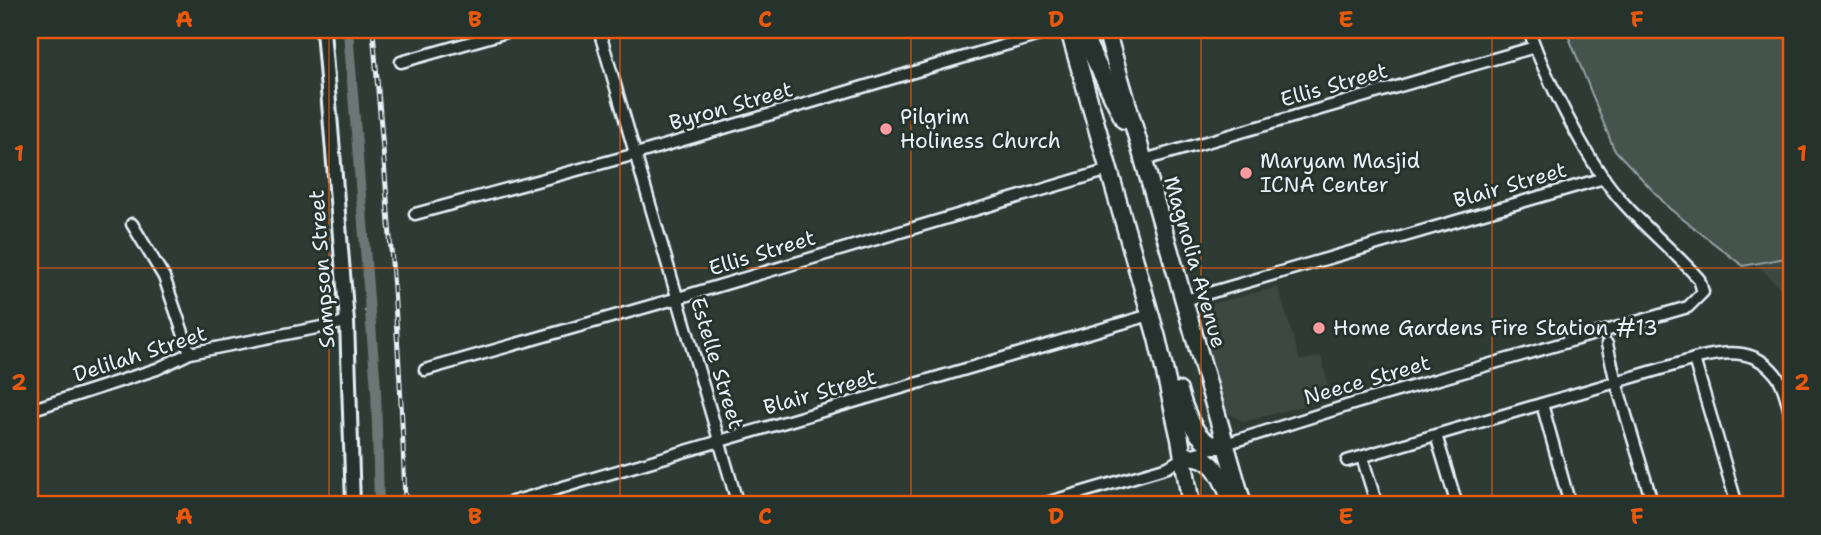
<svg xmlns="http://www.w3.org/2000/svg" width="1821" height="535" viewBox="0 0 1821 535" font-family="'Shantell Sans',sans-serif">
	<rect width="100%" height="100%" fill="#2e3b35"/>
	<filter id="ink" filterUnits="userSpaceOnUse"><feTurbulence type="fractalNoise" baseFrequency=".0143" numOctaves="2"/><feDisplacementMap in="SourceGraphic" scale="14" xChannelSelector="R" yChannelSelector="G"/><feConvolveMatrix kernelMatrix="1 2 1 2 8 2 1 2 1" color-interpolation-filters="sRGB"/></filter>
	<g filter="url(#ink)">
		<!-- built -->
		<g fill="#3b4843">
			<path d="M 1791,257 L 1791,300 L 1757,264 Z"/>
			<path d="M 1278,287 L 1300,361 L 1321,356 L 1331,398 L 1244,422 L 1226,412 L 1199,325 L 1212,304 Z"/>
		</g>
		<!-- green -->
		<path fill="#45524e" stroke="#96a2a3" stroke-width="2" d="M 1566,30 L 1791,30 L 1791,257 L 1743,266 L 1670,209 L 1614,149 Z"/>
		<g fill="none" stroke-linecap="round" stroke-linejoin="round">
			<!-- stream -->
			<path stroke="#9da8a9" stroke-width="2.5" d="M 365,311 L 370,310"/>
			<!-- canal -->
			<path stroke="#6b7775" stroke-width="10" d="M 348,30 L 376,389 L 379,505"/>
			<!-- minor casing -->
			<g stroke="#e8f1f8" stroke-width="15">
				<g id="minor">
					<path d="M 599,30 L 738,505"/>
					<path d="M 401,62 L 514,30"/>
					<path d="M 1144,160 L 1535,47"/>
					<path d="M 415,214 L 636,154 L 1056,30"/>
					<path d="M 132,224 L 164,277 L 190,353"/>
					<path d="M 1185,300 L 1604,178"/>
					<path d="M 1607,344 L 1616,382 L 1653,505"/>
					<path d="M 1694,359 L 1737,505"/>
					<path d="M 425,370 L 678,298 L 1109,170"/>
					<path d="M 1542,404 L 1570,505"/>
					<path d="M 30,410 L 157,369 L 190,353 L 347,322"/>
					<path d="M 1436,435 L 1457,505"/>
					<path d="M 1362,457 L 1377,505"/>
					<path d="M 1347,461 L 1698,358 C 1730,350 1759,349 1779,379 C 1785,389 1788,405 1791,417"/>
					<path d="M 502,505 L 1150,315"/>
					<path d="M 1039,505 L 1168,467 L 1184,457 L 1356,403 L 1688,307 L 1703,292 L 1699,279 C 1674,251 1644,227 1620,199 C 1599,175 1583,146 1568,118 C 1553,89 1539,61 1529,30"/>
				</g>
			</g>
			<!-- tertiary casing -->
			<g stroke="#e8f1f8" stroke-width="18">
				<path id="tertiary" d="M 323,30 L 347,322 L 353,505"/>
			</g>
			<!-- primary casing -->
			<g stroke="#e8f1f8" stroke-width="21">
				<g id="primary">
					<path d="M 1069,30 L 1157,338 L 1180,439 L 1191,505"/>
					<path d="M 1077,30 L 1082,33 L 1124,120"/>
					<path d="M 1106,30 L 1243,505"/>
					<path d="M 1179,391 C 1183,406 1193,434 1207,442 C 1212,446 1218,445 1224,445"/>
					<path d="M 1184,457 C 1215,452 1223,481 1233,505"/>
				</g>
			</g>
			<!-- minor -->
			<use href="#minor" stroke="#26332d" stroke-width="10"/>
			<!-- tertiary -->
			<use href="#tertiary" stroke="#26332d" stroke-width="12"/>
			<!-- primary -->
			<use href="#primary" stroke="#26332d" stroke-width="16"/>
			<!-- rail casing -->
			<g stroke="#e8f1f8" stroke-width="5">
				<path id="rail" d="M 373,30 C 386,188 401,346 405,505"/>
			</g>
			<!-- rail -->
			<use href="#rail" stroke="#26332d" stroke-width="2.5" stroke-dasharray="8" stroke-linecap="butt"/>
		</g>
	</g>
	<!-- grid -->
	<path fill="none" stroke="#e8590c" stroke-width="2" stroke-opacity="0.55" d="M 329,30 L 329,505M 620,30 L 620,505M 911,30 L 911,505M 1201,30 L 1201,505M 1492,30 L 1492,505M 30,268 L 1791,268"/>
	<!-- markers -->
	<g fill="#ff9aa2" stroke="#26332d" stroke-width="2.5">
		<circle cx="886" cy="129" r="7"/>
		<circle cx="1246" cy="173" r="7"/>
		<circle cx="1319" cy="328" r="7"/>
	</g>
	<g text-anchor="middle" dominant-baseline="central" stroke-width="6" stroke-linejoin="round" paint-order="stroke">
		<!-- street labels -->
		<g font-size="21" fill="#e8f1f8" stroke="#26332d">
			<text transform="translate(1334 85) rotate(-16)">Ellis Street</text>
			<text transform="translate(731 106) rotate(-16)">Byron Street</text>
			<text transform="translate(1510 185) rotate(-16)">Blair Street</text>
			<text transform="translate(762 253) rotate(-17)">Ellis Street</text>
			<text transform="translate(1195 262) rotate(74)">Magnolia Avenue</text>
			<text transform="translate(322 269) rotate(-94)">Sampson Street</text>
			<text transform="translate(140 354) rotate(-18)">Delilah Street</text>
			<text transform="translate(717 363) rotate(73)">Estelle Street</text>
			<text transform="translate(1367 380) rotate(-16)">Neece Street</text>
			<text transform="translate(820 392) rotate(-16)">Blair Street</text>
		</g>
		<!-- poi labels -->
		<g font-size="21" fill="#e8f1f8" stroke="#26332d" text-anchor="start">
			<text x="900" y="117">Pilgrim<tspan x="900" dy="24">Holiness Church</tspan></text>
			<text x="1260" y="161">Maryam Masjid<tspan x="1260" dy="24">ICNA Center</tspan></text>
			<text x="1333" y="328">Home Gardens Fire Station #13</text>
		</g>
	</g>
	<!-- margin -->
	<rect width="1821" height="535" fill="none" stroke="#26332d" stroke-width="77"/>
	<rect x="38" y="38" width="1745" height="458" fill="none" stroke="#e8590c" stroke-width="2.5"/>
	<g font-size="23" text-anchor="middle" font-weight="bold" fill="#e8590c">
		<text x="184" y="27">A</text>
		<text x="475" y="27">B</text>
		<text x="765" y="27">C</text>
		<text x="1056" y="27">D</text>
		<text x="1346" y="27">E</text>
		<text x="1637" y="27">F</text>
		<text x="19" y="161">1</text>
		<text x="1802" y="161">1</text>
		<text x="19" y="390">2</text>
		<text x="1802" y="390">2</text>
		<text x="184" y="524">A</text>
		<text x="475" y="524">B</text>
		<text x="765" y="524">C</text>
		<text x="1056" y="524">D</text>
		<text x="1346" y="524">E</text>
		<text x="1637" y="524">F</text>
	</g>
</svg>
